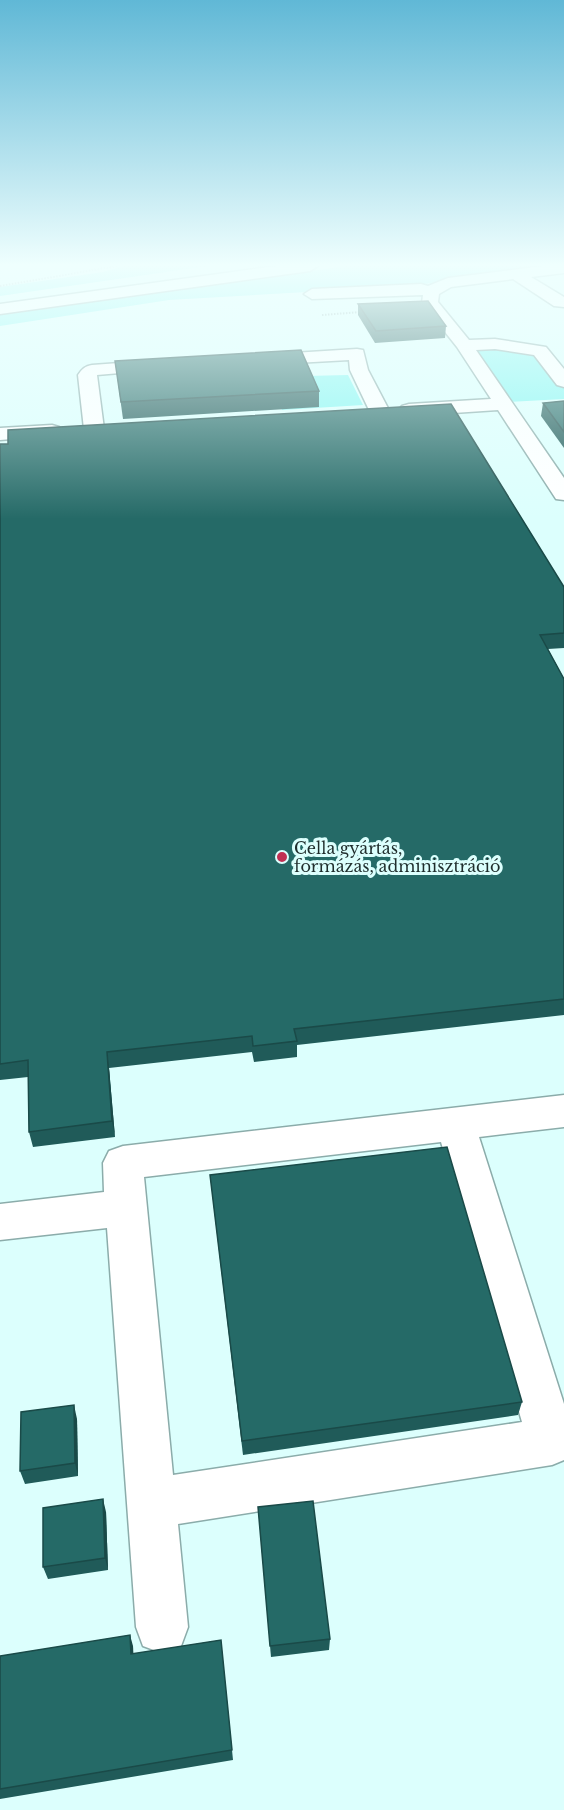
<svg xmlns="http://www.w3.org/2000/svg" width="564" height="1810" viewBox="0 0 564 1810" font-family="'Libre Baskerville',serif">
	<rect width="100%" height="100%" fill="#dcfffd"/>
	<!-- green -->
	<g fill="#84f6f1">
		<path d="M 123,266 L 208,266 L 0,296 L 0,287 L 103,272 Z"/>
		<path d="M 346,266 L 548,266 L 410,286 L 169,300 L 0,326 L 0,315 Z"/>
		<path d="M 468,346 L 538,352 L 564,386 L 564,399 L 506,402 Z"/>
		<path d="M 348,375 L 363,405 L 282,410 L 279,402 L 306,376 Z"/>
	</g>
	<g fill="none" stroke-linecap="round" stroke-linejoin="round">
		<!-- minor casing -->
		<g stroke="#8bacaa" stroke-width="3">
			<g id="minor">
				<path d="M 543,266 L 564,266 L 564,273 L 531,277 L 564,297 L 564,307 L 554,306 L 513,279 L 451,287 L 439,294 L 438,302 L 469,340 L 495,339 L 546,347 L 564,369 L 564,387 L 557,385 L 534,355 L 495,349 L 476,350 L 564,478 L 564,500 L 556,499 L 498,410 L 409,416 L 402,414 L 399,410 L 402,406 L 409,404 L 491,399 L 457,347 L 422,303 L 423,295 L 312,299 L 304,294 L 312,289 L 421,284 L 428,286 L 448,278 Z"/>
				<path d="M 357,349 L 363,350 L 368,370 L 390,412 L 387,416 L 373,416 L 370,412 L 350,370 L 349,360 L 260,365 L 254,364 L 251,360 L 254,356 L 260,355 Z"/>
				<path d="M 160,360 L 166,361 L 169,365 L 166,369 L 97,375 L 104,429 L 101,433 L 87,433 L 84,429 L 78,375 C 82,369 85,366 92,365 Z"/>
				<path d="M 52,425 L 59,427 L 62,431 L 59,435 L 0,440 L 0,428 Z"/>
				<path d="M 564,1095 L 564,1127 L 479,1137 L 564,1404 L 564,1460 L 552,1465 L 178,1524 L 188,1627 L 181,1646 L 162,1653 L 143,1646 L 136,1627 L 107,1228 L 0,1240 L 0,1204 L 104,1192 L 103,1163 L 109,1151 L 123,1146 ZM 441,1142 L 522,1422 L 173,1475 L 144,1177 Z"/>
			</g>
		</g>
		<!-- highway casing -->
		<g stroke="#8bacaa" stroke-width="3">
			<path id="highway" d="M 276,266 L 318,266 L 310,271 L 0,314 L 0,304 Z"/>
		</g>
		<!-- path -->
		<g stroke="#9ebab9" stroke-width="2" stroke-dasharray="1.5 1.5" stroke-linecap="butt">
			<path d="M 0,286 L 117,266"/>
			<path d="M 322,315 L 361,312"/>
		</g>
		<!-- minor -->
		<use href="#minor" fill="#fff" fill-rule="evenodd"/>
		<!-- highway -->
		<use href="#highway" fill="#fff" fill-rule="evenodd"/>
	</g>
	<!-- wall -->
	<g fill="#205b59">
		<path d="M 358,304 L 446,326 L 445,338 L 375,343 L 358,315 Z"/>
		<path d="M 115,361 L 319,391 L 319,407 L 123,419 Z"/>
		<path d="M 564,401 L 564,448 L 541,416 L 543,403 Z"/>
		<path d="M 0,444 L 564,587 L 564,648 L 548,649 L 564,679 L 564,1015 L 297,1045 L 297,1057 L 254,1062 L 252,1052 L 109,1068 L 115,1137 L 33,1147 L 29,1132 L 28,1077 L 0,1080 Z"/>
		<path d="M 210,1175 L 522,1402 L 518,1415 L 243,1455 Z"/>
		<path d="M 77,1419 L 78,1476 L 25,1484 L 20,1471 Z"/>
		<path d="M 258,1507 L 330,1639 L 329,1650 L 271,1657 Z"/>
		<path d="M 106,1512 L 108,1570 L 48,1579 L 43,1567 Z"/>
		<path d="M 221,1640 L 233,1760 L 0,1799 L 0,1656 L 133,1646 L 133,1654 Z"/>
	</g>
	<!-- shaded-wall -->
	<g fill="#1a4a48">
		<path d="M 107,1052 L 109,1068 L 115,1137 L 112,1121 Z"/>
		<path d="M 74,1405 L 77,1419 L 78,1476 L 75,1463 Z"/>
		<path d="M 103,1499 L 106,1512 L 108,1570 L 105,1558 Z"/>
		<path d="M 130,1635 L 133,1646 L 134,1665 L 131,1654 Z"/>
	</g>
	<!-- building -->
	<g fill="#256a67" stroke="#1a4a48" stroke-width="1.5">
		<path d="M 428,301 L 446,326 L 376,331 L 358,304 Z"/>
		<path d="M 301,350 L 319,391 L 121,402 L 115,361 Z"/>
		<path d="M 564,401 L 564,432 L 543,403 Z"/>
		<path d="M 451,404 L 564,587 L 564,633 L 540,635 L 564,679 L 564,999 L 294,1029 L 297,1041 L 253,1046 L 252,1036 L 107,1052 L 112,1121 L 29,1132 L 28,1060 L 0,1064 L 0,444 L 8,444 L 8,430 Z"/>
		<path d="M 447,1147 L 522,1402 L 242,1441 L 210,1175 Z"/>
		<path d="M 74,1405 L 75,1463 L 20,1471 L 21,1412 Z"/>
		<path d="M 103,1499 L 105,1558 L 43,1567 L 43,1508 Z"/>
		<path d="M 313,1501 L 330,1639 L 270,1646 L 258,1507 Z"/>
		<path d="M 130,1635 L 131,1654 L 221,1640 L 232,1750 L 0,1789 L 0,1656 Z"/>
	</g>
	<!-- sky -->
	<linearGradient id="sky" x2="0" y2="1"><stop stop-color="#60b8d6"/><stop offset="0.51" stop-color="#effffe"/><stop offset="1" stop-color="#effffe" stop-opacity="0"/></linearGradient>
	<rect width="564" height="519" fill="url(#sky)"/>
	<!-- markers -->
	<circle fill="#c03053" stroke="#dcfffd" stroke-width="2" cx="282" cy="857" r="6"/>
	<g text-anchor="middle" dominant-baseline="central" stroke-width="6" stroke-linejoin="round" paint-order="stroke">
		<!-- poi labels -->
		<g font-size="16" fill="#1f2d2c" stroke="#dcfffd" text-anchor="start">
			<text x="294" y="848">Cella gyártás,<tspan x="294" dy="18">formázás, adminisztráció</tspan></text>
		</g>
	</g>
</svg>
